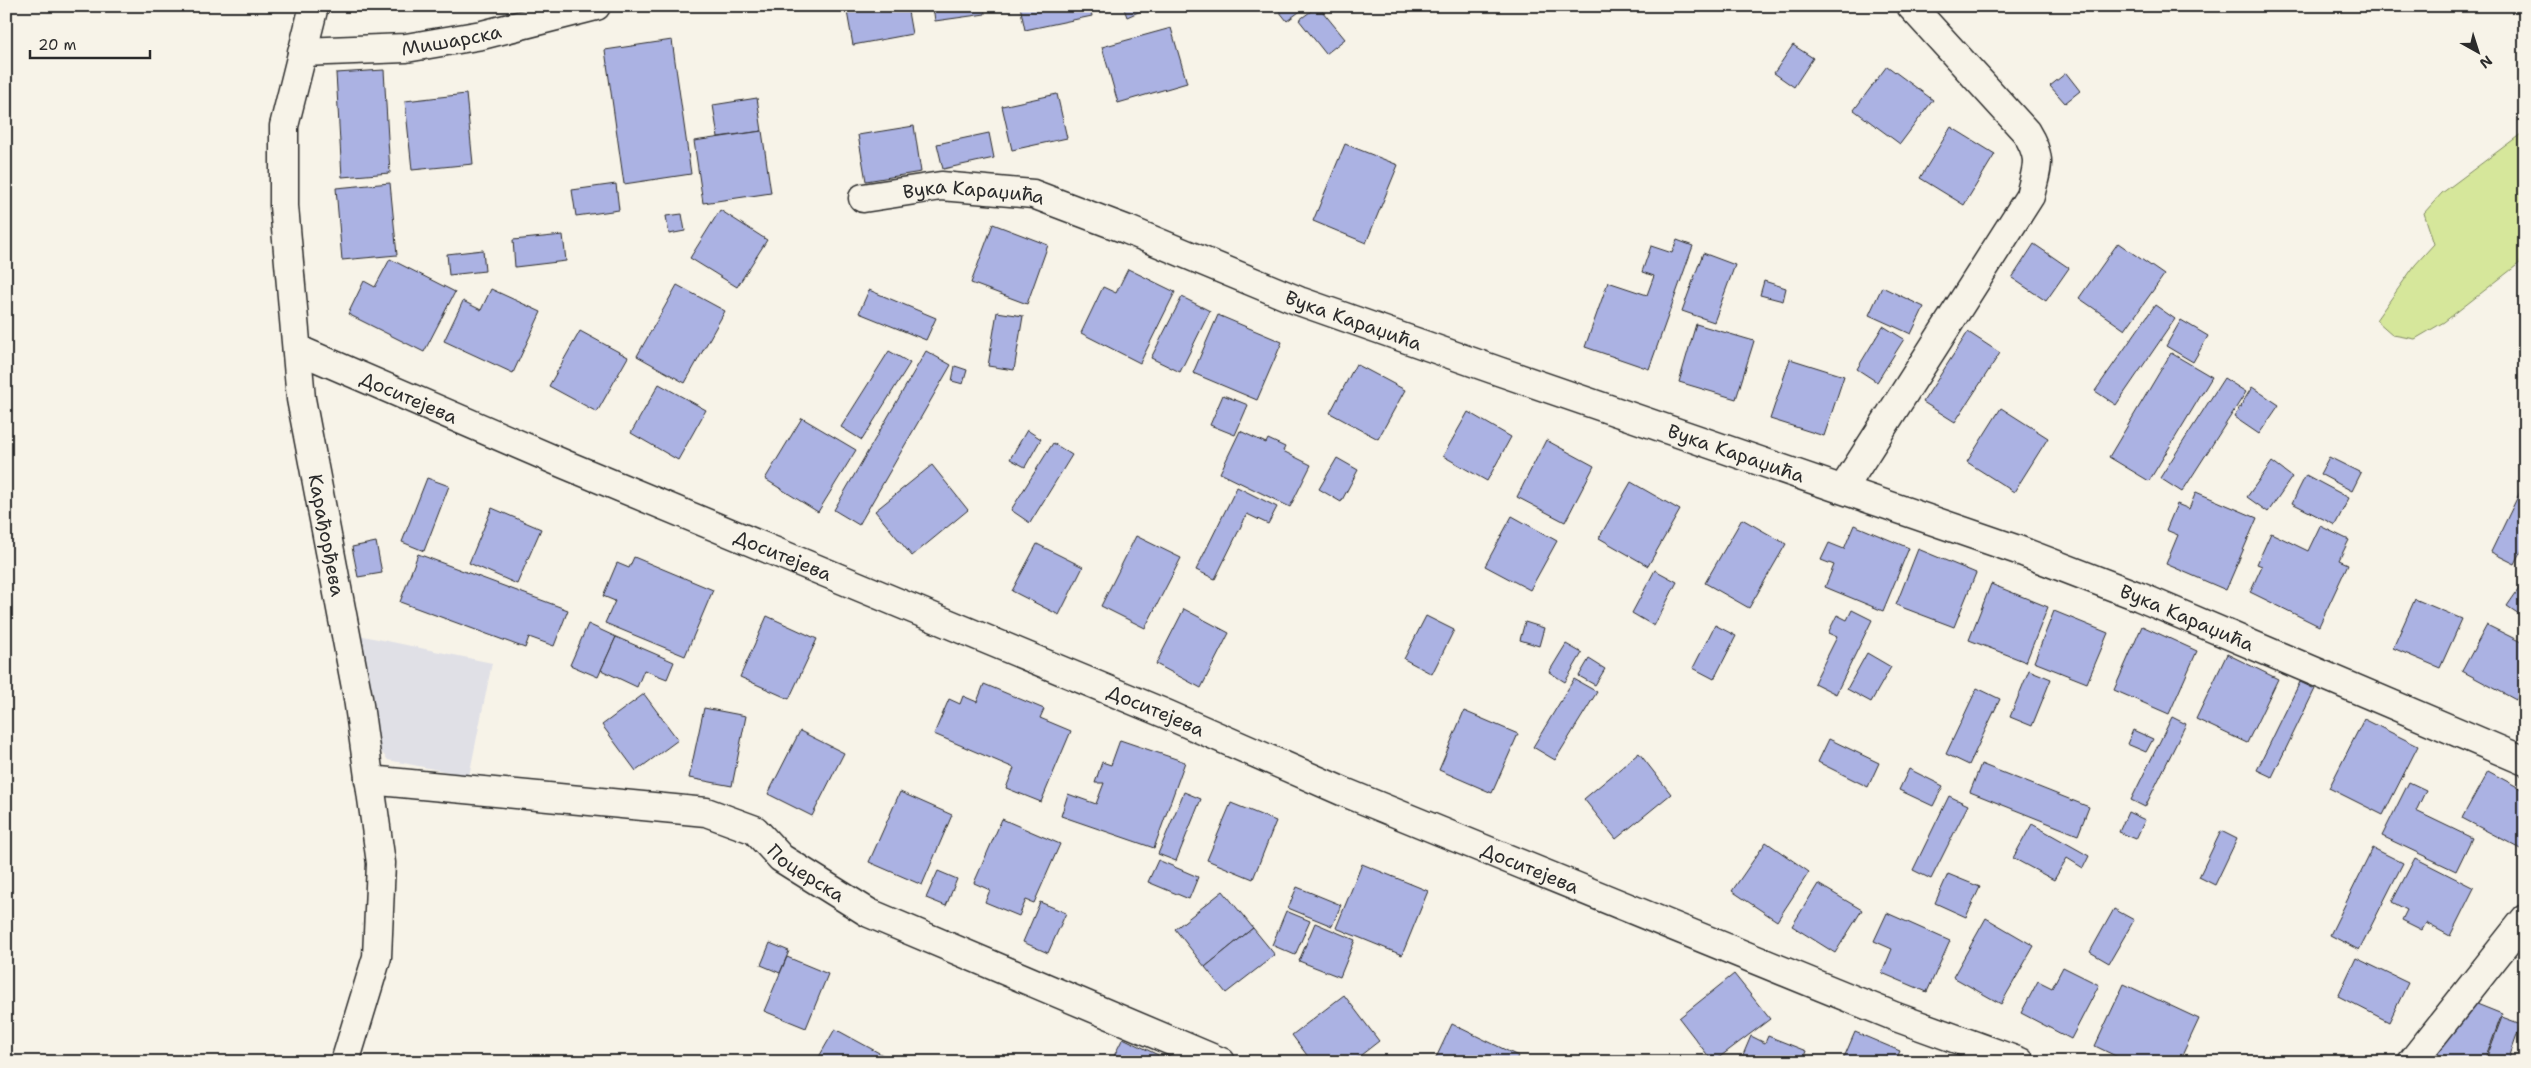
<svg xmlns="http://www.w3.org/2000/svg" width="2531" height="1068" viewBox="0 0 2531 1068" font-family="'Shantell Sans',sans-serif">
	<rect width="100%" height="100%" fill="#f7f3e8"/>
	<filter id="ink" filterUnits="userSpaceOnUse"><feTurbulence type="fractalNoise" baseFrequency=".02" numOctaves="2"/><feDisplacementMap in="SourceGraphic" scale="10" xChannelSelector="R" yChannelSelector="G"/><feConvolveMatrix kernelMatrix="1 2 1 2 8 2 1 2 1" color-interpolation-filters="sRGB"/></filter>
	<g filter="url(#ink)">
		<!-- built -->
		<path fill="#e0e0e6" d="M 349,633 L 492,663 L 469,776 L 388,760 L 365,732 Z"/>
		<!-- green -->
		<path fill="#d6e79b" stroke="#808963" d="M 2525,131 L 2525,259 L 2444,322 L 2415,339 L 2393,335 L 2376,320 L 2415,265 L 2434,244 L 2424,213 L 2442,193 Z"/>
		<!-- building -->
		<g fill="#abb2e3" stroke="#2b2b2b">
			<path d="M 846,6 L 907,6 L 912,34 L 853,45 Z"/>
			<path d="M 933,6 L 984,6 L 985,14 L 935,21 Z"/>
			<path d="M 1020,6 L 1090,6 L 1092,16 L 1025,30 Z"/>
			<path d="M 1123,6 L 1152,6 L 1127,17 Z"/>
			<path d="M 1275,6 L 1307,6 L 1287,21 Z"/>
			<path d="M 1318,6 L 1345,39 L 1326,54 L 1299,20 Z"/>
			<path d="M 1171,28 L 1187,83 L 1118,103 L 1102,47 Z"/>
			<path d="M 672,40 L 691,174 L 624,184 L 605,50 Z"/>
			<path d="M 1793,45 L 1813,58 L 1794,87 L 1774,73 Z"/>
			<path d="M 1887,66 L 1933,100 L 1900,144 L 1854,110 Z"/>
			<path d="M 384,70 L 390,173 L 342,177 L 336,73 Z"/>
			<path d="M 2066,73 L 2080,91 L 2065,103 L 2050,86 Z"/>
			<path d="M 466,94 L 473,164 L 412,170 L 405,101 Z"/>
			<path d="M 1057,94 L 1067,138 L 1012,150 L 1002,106 Z"/>
			<path d="M 757,98 L 762,131 L 718,137 L 713,105 Z"/>
			<path d="M 914,126 L 921,172 L 866,181 L 858,135 Z"/>
			<path d="M 1951,127 L 1995,154 L 1964,205 L 1920,178 Z"/>
			<path d="M 762,131 L 771,193 L 703,203 L 694,141 Z"/>
			<path d="M 989,133 L 994,158 L 943,169 L 937,144 Z"/>
			<path d="M 1345,144 L 1398,165 L 1366,243 L 1313,221 Z"/>
			<path d="M 390,183 L 397,255 L 342,260 L 336,188 Z"/>
			<path d="M 616,184 L 619,210 L 576,216 L 572,190 Z"/>
			<path d="M 720,210 L 767,240 L 737,287 L 690,258 Z"/>
			<path d="M 682,214 L 685,231 L 669,234 L 666,216 Z"/>
			<path d="M 993,224 L 1048,245 L 1027,304 L 971,283 Z"/>
			<path d="M 563,235 L 566,261 L 515,267 L 513,240 Z"/>
			<path d="M 1677,240 L 1693,246 L 1649,369 L 1585,347 L 1608,282 L 1647,295 L 1654,276 L 1642,272 L 1651,246 L 1672,253 Z"/>
			<path d="M 2118,243 L 2164,275 L 2125,330 L 2079,298 Z"/>
			<path d="M 2034,244 L 2069,268 L 2046,301 L 2012,278 Z"/>
			<path d="M 483,250 L 485,271 L 449,275 L 447,254 Z"/>
			<path d="M 1703,253 L 1735,265 L 1714,322 L 1682,311 Z"/>
			<path d="M 390,259 L 455,292 L 424,352 L 348,314 L 364,281 L 375,287 Z"/>
			<path d="M 1128,269 L 1175,292 L 1140,363 L 1081,333 L 1103,287 L 1116,293 Z"/>
			<path d="M 1764,281 L 1786,288 L 1783,301 L 1760,295 Z"/>
			<path d="M 677,285 L 725,311 L 685,383 L 637,356 Z"/>
			<path d="M 1882,287 L 1924,307 L 1911,334 L 1869,315 Z"/>
			<path d="M 491,289 L 541,312 L 513,373 L 444,341 L 463,301 L 481,310 Z"/>
			<path d="M 869,290 L 936,318 L 926,340 L 859,313 Z"/>
			<path d="M 1182,297 L 1210,311 L 1180,372 L 1151,358 Z"/>
			<path d="M 2155,305 L 2175,319 L 2116,405 L 2095,391 Z"/>
			<path d="M 997,312 L 1023,316 L 1014,370 L 988,366 Z"/>
			<path d="M 1218,315 L 1282,342 L 1257,400 L 1193,373 Z"/>
			<path d="M 2181,320 L 2208,336 L 2193,362 L 2166,346 Z"/>
			<path d="M 1696,324 L 1754,341 L 1736,399 L 1679,382 Z"/>
			<path d="M 1883,326 L 1904,339 L 1877,382 L 1857,369 Z"/>
			<path d="M 580,331 L 628,357 L 597,412 L 549,386 Z"/>
			<path d="M 1968,332 L 2000,353 L 1955,422 L 1923,402 Z"/>
			<path d="M 889,351 L 910,363 L 862,440 L 841,427 Z"/>
			<path d="M 926,351 L 951,365 L 859,525 L 834,510 Z"/>
			<path d="M 2171,353 L 2212,377 L 2149,481 L 2109,457 Z"/>
			<path d="M 1790,359 L 1844,376 L 1824,436 L 1770,419 Z"/>
			<path d="M 1356,364 L 1405,390 L 1378,439 L 1330,413 Z"/>
			<path d="M 955,366 L 967,370 L 963,384 L 952,381 Z"/>
			<path d="M 2224,378 L 2246,392 L 2182,492 L 2160,478 Z"/>
			<path d="M 659,384 L 706,410 L 678,460 L 631,433 Z"/>
			<path d="M 2252,387 L 2279,405 L 2259,434 L 2234,417 Z"/>
			<path d="M 1223,395 L 1248,405 L 1235,435 L 1210,425 Z"/>
			<path d="M 2001,408 L 2048,438 L 2014,492 L 1967,462 Z"/>
			<path d="M 1468,412 L 1511,437 L 1487,481 L 1443,456 Z"/>
			<path d="M 802,418 L 856,450 L 818,512 L 765,479 Z"/>
			<path d="M 1027,430 L 1041,439 L 1025,467 L 1010,459 Z"/>
			<path d="M 1240,431 L 1266,443 L 1268,439 L 1285,447 L 1283,451 L 1311,465 L 1290,507 L 1220,473 Z"/>
			<path d="M 1546,440 L 1594,466 L 1565,522 L 1517,497 Z"/>
			<path d="M 1053,443 L 1072,455 L 1030,523 L 1011,510 Z"/>
			<path d="M 2329,457 L 2361,473 L 2352,491 L 2320,474 Z"/>
			<path d="M 1337,458 L 1358,470 L 1341,502 L 1319,489 Z"/>
			<path d="M 2272,462 L 2292,477 L 2268,512 L 2247,497 Z"/>
			<path d="M 932,465 L 968,510 L 912,556 L 875,511 Z"/>
			<path d="M 2306,475 L 2349,498 L 2335,525 L 2292,503 Z"/>
			<path d="M 427,478 L 449,486 L 424,551 L 402,542 Z"/>
			<path d="M 1631,482 L 1680,510 L 1648,566 L 1599,538 Z"/>
			<path d="M 1237,487 L 1277,507 L 1268,524 L 1247,514 L 1215,579 L 1196,570 Z"/>
			<path d="M 2196,492 L 2257,518 L 2226,590 L 2166,564 L 2178,535 L 2166,530 L 2177,504 L 2189,509 Z"/>
			<path d="M 2520,492 L 2525,495 L 2525,544 L 2515,564 L 2491,552 Z"/>
			<path d="M 492,508 L 541,529 L 517,584 L 469,563 Z"/>
			<path d="M 1512,516 L 1557,541 L 1530,590 L 1485,566 Z"/>
			<path d="M 1742,519 L 1786,544 L 1749,608 L 1705,583 Z"/>
			<path d="M 1854,525 L 1909,548 L 1883,611 L 1825,587 L 1834,565 L 1821,560 L 1829,543 L 1844,549 Z"/>
			<path d="M 2320,526 L 2349,540 L 2339,560 L 2348,564 L 2319,626 L 2250,592 L 2262,566 L 2257,564 L 2271,533 L 2308,551 Z"/>
			<path d="M 1136,536 L 1181,558 L 1145,628 L 1101,606 Z"/>
			<path d="M 376,542 L 382,573 L 358,577 L 352,547 Z"/>
			<path d="M 1037,544 L 1083,567 L 1059,615 L 1012,591 Z"/>
			<path d="M 1918,549 L 1976,573 L 1954,627 L 1896,605 Z"/>
			<path d="M 418,554 L 568,610 L 554,646 L 529,637 L 525,648 L 400,602 Z"/>
			<path d="M 634,557 L 713,590 L 685,656 L 605,623 L 615,601 L 603,596 L 617,563 L 629,568 Z"/>
			<path d="M 1655,570 L 1677,582 L 1654,626 L 1632,613 Z"/>
			<path d="M 2525,580 L 2525,618 L 2507,606 Z"/>
			<path d="M 1991,584 L 2048,607 L 2026,662 L 1969,640 Z"/>
			<path d="M 2415,599 L 2462,619 L 2440,668 L 2393,648 Z"/>
			<path d="M 1184,609 L 1229,633 L 1201,688 L 1156,664 Z"/>
			<path d="M 1852,610 L 1872,620 L 1836,694 L 1814,683 L 1837,637 L 1828,633 L 1837,615 L 1847,620 Z"/>
			<path d="M 2054,611 L 2108,633 L 2087,683 L 2034,662 Z"/>
			<path d="M 767,616 L 817,639 L 789,699 L 740,677 Z"/>
			<path d="M 1426,616 L 1454,630 L 1432,674 L 1404,659 Z"/>
			<path d="M 1525,622 L 1544,628 L 1539,646 L 1520,640 Z"/>
			<path d="M 588,624 L 616,637 L 598,677 L 570,665 Z"/>
			<path d="M 1715,625 L 1736,636 L 1714,679 L 1693,668 Z"/>
			<path d="M 2487,625 L 2525,644 L 2525,684 L 2516,700 L 2462,671 Z"/>
			<path d="M 2142,626 L 2197,651 L 2169,714 L 2114,690 Z"/>
			<path d="M 616,637 L 674,662 L 667,679 L 644,670 L 637,687 L 601,670 Z"/>
			<path d="M 1566,644 L 1582,653 L 1565,682 L 1549,672 Z"/>
			<path d="M 1867,653 L 1891,667 L 1871,702 L 1847,689 Z"/>
			<path d="M 2227,654 L 2278,679 L 2247,743 L 2196,719 Z"/>
			<path d="M 1589,659 L 1605,669 L 1595,685 L 1579,676 Z"/>
			<path d="M 2029,670 L 2051,679 L 2032,726 L 2010,717 Z"/>
			<path d="M 1574,679 L 1597,692 L 1555,760 L 1533,747 Z"/>
			<path d="M 2300,682 L 2315,689 L 2272,777 L 2257,770 Z"/>
			<path d="M 984,684 L 1044,709 L 1040,718 L 1071,731 L 1041,802 L 1006,788 L 1014,768 L 934,734 L 949,699 L 960,704 L 963,696 L 977,702 Z"/>
			<path d="M 1977,688 L 2000,699 L 1969,765 L 1946,754 Z"/>
			<path d="M 644,694 L 678,740 L 636,771 L 602,725 Z"/>
			<path d="M 704,708 L 746,716 L 732,786 L 689,778 Z"/>
			<path d="M 1464,711 L 1518,734 L 1492,793 L 1439,770 Z"/>
			<path d="M 2172,717 L 2186,724 L 2145,807 L 2131,800 Z"/>
			<path d="M 2364,719 L 2418,746 L 2383,815 L 2329,788 Z"/>
			<path d="M 2133,730 L 2153,739 L 2146,752 L 2127,744 Z"/>
			<path d="M 800,731 L 844,753 L 812,816 L 768,794 Z"/>
			<path d="M 1829,739 L 1879,763 L 1868,787 L 1818,762 Z"/>
			<path d="M 1120,740 L 1185,762 L 1154,848 L 1061,816 L 1068,794 L 1096,804 L 1104,783 L 1095,783 L 1102,762 L 1111,765 Z"/>
			<path d="M 1639,753 L 1671,794 L 1616,839 L 1584,799 Z"/>
			<path d="M 1981,764 L 2089,807 L 2078,835 L 1970,792 Z"/>
			<path d="M 1909,769 L 1943,786 L 1933,806 L 1899,790 Z"/>
			<path d="M 2488,771 L 2525,791 L 2525,851 L 2462,818 Z"/>
			<path d="M 2409,782 L 2426,790 L 2416,811 L 2472,838 L 2456,871 L 2382,836 Z"/>
			<path d="M 900,792 L 952,815 L 922,885 L 869,862 Z"/>
			<path d="M 1184,792 L 1201,799 L 1176,861 L 1158,854 Z"/>
			<path d="M 1949,796 L 1968,805 L 1931,879 L 1913,870 Z"/>
			<path d="M 1231,803 L 1276,821 L 1253,879 L 1207,860 Z"/>
			<path d="M 2128,812 L 2145,820 L 2136,839 L 2119,832 Z"/>
			<path d="M 1002,819 L 1060,844 L 1034,903 L 1026,900 L 1019,916 L 985,902 L 990,890 L 974,883 Z"/>
			<path d="M 2032,824 L 2089,856 L 2083,868 L 2067,858 L 2054,880 L 2013,858 Z"/>
			<path d="M 2221,831 L 2237,839 L 2215,885 L 2199,877 Z"/>
			<path d="M 1766,842 L 1809,872 L 1777,921 L 1732,891 Z"/>
			<path d="M 2373,848 L 2403,863 L 2359,950 L 2330,935 Z"/>
			<path d="M 2415,858 L 2474,888 L 2450,936 L 2426,923 L 2422,930 L 2402,920 L 2407,910 L 2392,902 Z"/>
			<path d="M 1158,860 L 1198,877 L 1189,899 L 1148,882 Z"/>
			<path d="M 1362,864 L 1428,891 L 1402,955 L 1336,928 Z"/>
			<path d="M 938,871 L 957,879 L 946,906 L 926,898 Z"/>
			<path d="M 1948,874 L 1980,887 L 1966,917 L 1935,903 Z"/>
			<path d="M 1818,884 L 1862,910 L 1835,953 L 1792,926 Z"/>
			<path d="M 1297,887 L 1341,905 L 1332,926 L 1288,908 Z"/>
			<path d="M 1223,891 L 1253,928 L 1205,967 L 1175,929 Z"/>
			<path d="M 1040,902 L 1066,913 L 1048,953 L 1023,942 Z"/>
			<path d="M 2114,909 L 2134,920 L 2109,963 L 2090,952 Z"/>
			<path d="M 1286,911 L 1310,921 L 1295,955 L 1272,945 Z"/>
			<path d="M 1887,913 L 1950,941 L 1927,992 L 1882,973 L 1892,949 L 1874,941 Z"/>
			<path d="M 1986,918 L 2034,946 L 2001,1004 L 1953,977 Z"/>
			<path d="M 1315,923 L 1355,940 L 1340,977 L 1299,961 Z"/>
			<path d="M 1253,928 L 1275,955 L 1226,993 L 1205,967 Z"/>
			<path d="M 770,943 L 789,951 L 780,973 L 761,965 Z"/>
			<path d="M 787,957 L 828,974 L 806,1028 L 764,1011 Z"/>
			<path d="M 2356,958 L 2408,983 L 2389,1022 L 2338,996 Z"/>
			<path d="M 2063,967 L 2099,985 L 2071,1039 L 2021,1013 L 2038,981 L 2052,988 Z"/>
			<path d="M 1734,974 L 1770,1019 L 1713,1062 L 1679,1018 Z"/>
			<path d="M 2124,984 L 2199,1019 L 2179,1062 L 2128,1062 L 2095,1046 Z"/>
			<path d="M 1344,995 L 1379,1041 L 1352,1062 L 1312,1062 L 1292,1035 Z"/>
			<path d="M 2472,1002 L 2502,1014 L 2484,1062 L 2426,1062 Z"/>
			<path d="M 2502,1017 L 2521,1024 L 2508,1061 L 2511,1062 L 2485,1062 Z"/>
			<path d="M 1452,1024 L 1518,1056 L 1515,1062 L 1434,1062 Z"/>
			<path d="M 835,1029 L 892,1060 L 891,1062 L 816,1062 Z"/>
			<path d="M 1855,1032 L 1900,1051 L 1895,1062 L 1842,1062 Z"/>
			<path d="M 1751,1036 L 1765,1043 L 1768,1036 L 1806,1051 L 1802,1062 L 1740,1062 Z"/>
			<path d="M 1123,1038 L 1158,1055 L 1155,1062 L 1111,1062 Z"/>
		</g>
		<g fill="none" stroke-linecap="round" stroke-linejoin="round">
			<!-- minor casing -->
			<g stroke="#2b2b2b" stroke-width="31">
				<g id="minor">
					<path id="s1" d="M 314,6 L 284,126 L 284,206 L 301,399 L 358,698 L 381,863 L 377,957 L 345,1062"/>
					<path id="s2" d="M 302,52 L 406,48 L 482,35 L 596,6"/>
					<path id="s3" d="M 863,198 L 941,186 L 1033,194 L 1128,230 L 1299,301 L 1501,372 L 2018,550 L 2140,597 L 2525,761"/>
					<path id="s4" d="M 297,349 L 564,464 L 1166,714 L 1344,792 L 1896,1017 L 2020,1062"/>
					<path d="M 1843,489 L 2030,196 C 2037,166 2043,160 2026,132 L 1911,6"/>
					<path id="s5" d="M 369,780 L 706,812 L 755,830 L 781,858 L 869,913 L 1221,1062"/>
					<path d="M 2412,1062 L 2525,919"/>
				</g>
			</g>
			<!-- minor -->
			<use href="#minor" stroke="#f7f3e8" stroke-width="28"/>
		</g>
	</g>
	<g text-anchor="middle" dominant-baseline="central" stroke-width="4" stroke-linejoin="round" paint-order="stroke">
		<!-- street labels -->
		<g font-size="19" fill="#2b2b2b" stroke="#f7f3e8">
			<text stroke="none"><textPath href="#s2" startOffset="150">Мишарска</textPath></text>
			<text stroke="none"><textPath href="#s3" startOffset="112">Вука Караџића</textPath></text>
			<text stroke="none"><textPath href="#s3" startOffset="516">Вука Караџића</textPath></text>
			<text stroke="none"><textPath href="#s4" startOffset="122">Доситејева</textPath></text>
			<text stroke="none"><textPath href="#s3" startOffset="921">Вука Караџића</textPath></text>
			<text stroke="none"><textPath href="#s1" startOffset="536">Карађорђева</textPath></text>
			<text stroke="none"><textPath href="#s4" startOffset="528">Доситејева</textPath></text>
			<text stroke="none"><textPath href="#s3" startOffset="1401">Вука Караџића</textPath></text>
			<text stroke="none"><textPath href="#s4" startOffset="932">Доситејева</textPath></text>
			<text stroke="none"><textPath href="#s4" startOffset="1338">Доситејева</textPath></text>
			<text stroke="none"><textPath href="#s5" startOffset="458">Поцерска</textPath></text>
		</g>
	</g>
	<!-- margin -->
	<rect width="2531" height="1068" fill="none" stroke="#f7f3e8" stroke-width="25"/>
	<rect x="12" y="12" width="2506" height="1043" fill="none" stroke="#2b2b2b" stroke-width="2" filter="url(#ink)"/>
	<!-- north arrow -->
	<g transform="translate(2478 52) rotate(141)" stroke="#f7f3e8" stroke-width="4" paint-order="stroke">
	<path d="M0-4L9 19L0 12L-9 19Z" fill="#2b2b2b"/>
	<text y="-8" font-size="14" font-weight="bold" text-anchor="middle" fill="#2b2b2b">N</text>
	</g>
	<!-- scale -->
	<path d="M30 50v8h120v-8" fill="none" stroke="#2b2b2b" stroke-width="2.5"/>
	<text x="38" y="50" font-size="15" fill="#2b2b2b" stroke="#f7f3e8" stroke-width="4" paint-order="stroke">20 m</text>
</svg>
